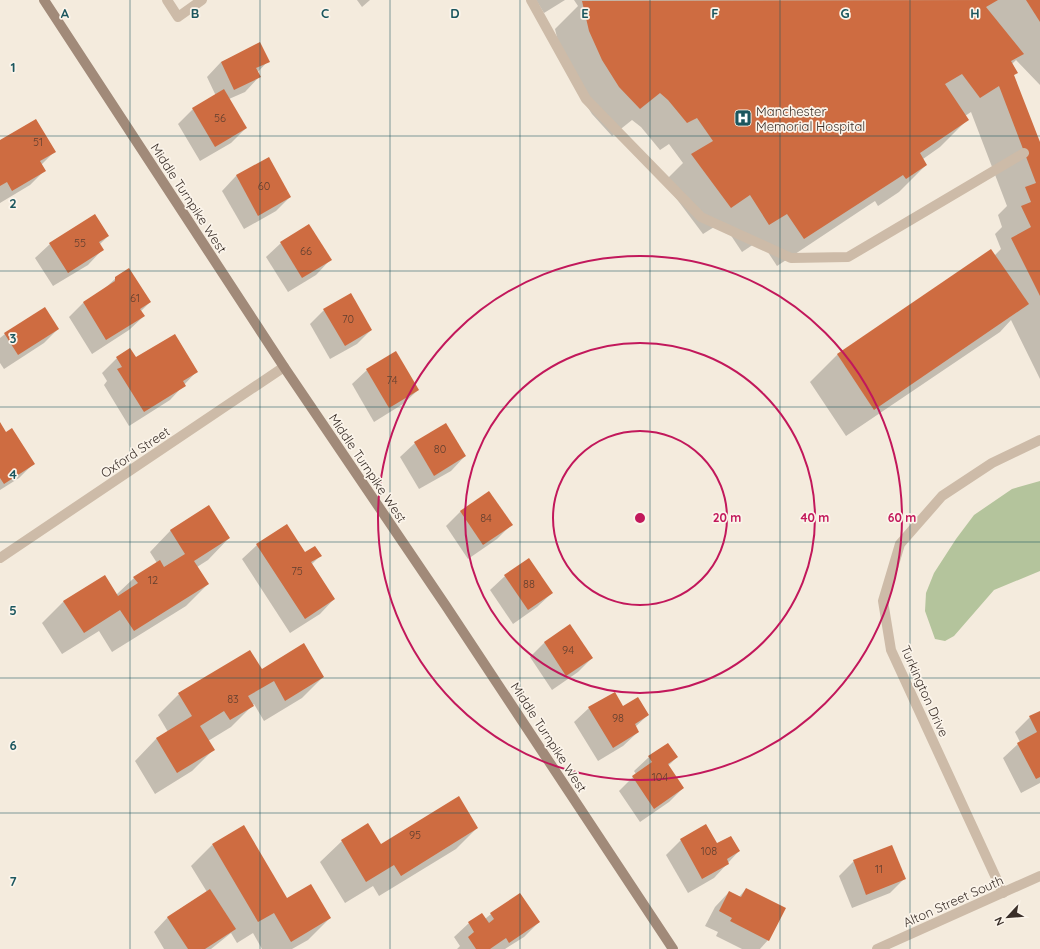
<svg xmlns="http://www.w3.org/2000/svg" width="1040" height="949" viewBox="0 0 1040 949" font-family="Quicksand,sans-serif">
	<rect width="100%" height="100%" fill="#f4ebdd"/>
	<!-- green -->
	<path fill="#b4c49c" d="M 1040,481 L 1040,571 L 994,590 L 954,636 L 945,641 L 935,639 L 925,611 L 926,593 L 934,573 L 956,539 L 974,515 L 1012,489 Z"/>
	<!-- shadow -->
	<g fill="#0003">
		<path d="M 357,0 L 370,0 L 362,7 Z"/>
		<path d="M 536,0 L 565,0 L 544,13 Z"/>
		<path d="M 574,0 L 1040,0 L 1040,85 L 1016,60 L 1012,64 L 1017,72 L 1013,76 L 1040,145 L 1040,379 L 1011,320 L 1000,332 L 846,436 L 810,382 L 837,355 L 991,251 L 994,256 L 1001,249 L 995,234 L 1002,227 L 998,215 L 1007,206 L 971,112 L 965,116 L 968,119 L 940,147 L 923,159 L 926,165 L 899,192 L 878,206 L 875,201 L 777,266 L 760,240 L 742,252 L 722,222 L 703,234 L 664,182 L 683,163 L 669,144 L 660,150 L 641,127 L 632,120 L 612,136 L 592,114 L 575,88 L 562,58 L 555,29 L 578,6 Z"/>
		<path d="M 260,44 L 268,61 L 257,73 L 259,77 L 245,92 L 229,99 L 246,128 L 231,143 L 200,161 L 178,124 L 193,109 L 216,96 L 207,77 L 221,62 Z"/>
		<path d="M 0,142 L 54,152 L 41,165 L 45,170 L 30,185 L 0,203 Z"/>
		<path d="M 269,158 L 290,197 L 276,211 L 244,229 L 222,191 L 236,176 Z"/>
		<path d="M 95,215 L 108,236 L 99,245 L 102,250 L 88,265 L 53,286 L 35,258 L 50,244 Z"/>
		<path d="M 281,243 L 330,260 L 316,275 L 288,292 L 266,257 Z"/>
		<path d="M 116,278 L 150,302 L 141,311 L 144,316 L 129,330 L 92,354 L 69,317 L 83,303 L 102,291 Z"/>
		<path d="M 324,310 L 371,330 L 357,344 L 330,359 L 310,324 Z"/>
		<path d="M 58,329 L 44,343 L 4,369 L 0,363 L 0,338 L 5,334 Z"/>
		<path d="M 130,350 L 136,359 L 197,371 L 170,400 L 129,426 L 104,385 L 107,381 L 102,373 L 117,358 Z"/>
		<path d="M 367,370 L 418,390 L 403,404 L 374,422 L 352,384 Z"/>
		<path d="M 0,424 L 6,433 L 33,464 L 19,478 L 0,490 Z"/>
		<path d="M 415,443 L 465,456 L 451,471 L 419,489 L 400,457 Z"/>
		<path d="M 489,492 L 511,525 L 497,539 L 468,559 L 446,526 L 460,512 Z"/>
		<path d="M 171,530 L 229,538 L 208,560 L 197,567 L 208,584 L 186,606 L 112,652 L 99,631 L 62,654 L 42,623 L 64,601 L 116,595 L 134,578 L 157,563 L 150,552 Z"/>
		<path d="M 257,545 L 320,556 L 312,564 L 334,599 L 320,614 L 290,633 L 242,559 Z"/>
		<path d="M 529,559 L 552,593 L 537,607 L 513,624 L 490,590 L 505,576 Z"/>
		<path d="M 570,625 L 592,658 L 578,672 L 552,690 L 530,657 L 544,643 Z"/>
		<path d="M 262,671 L 323,677 L 302,698 L 264,721 L 254,704 L 231,727 L 208,741 L 213,750 L 192,771 L 155,794 L 135,761 L 156,739 L 168,732 L 158,715 L 179,694 Z"/>
		<path d="M 623,707 L 648,715 L 635,727 L 638,732 L 623,746 L 598,761 L 574,722 L 589,708 Z"/>
		<path d="M 1040,712 L 1040,783 L 1021,793 L 1003,758 L 1020,742 L 1015,732 L 1030,717 Z"/>
		<path d="M 649,757 L 677,757 L 668,766 L 683,788 L 669,802 L 640,822 L 619,791 L 636,774 L 634,771 Z"/>
		<path d="M 477,828 L 456,849 L 379,896 L 373,886 L 345,903 L 320,862 L 342,841 L 381,845 Z"/>
		<path d="M 681,840 L 717,845 L 739,851 L 714,878 L 688,893 L 666,855 Z"/>
		<path d="M 212,845 L 287,900 L 330,918 L 308,940 L 292,949 L 262,949 L 253,933 L 237,943 L 231,933 L 211,949 L 164,949 L 154,932 L 168,917 L 207,892 L 191,866 Z"/>
		<path d="M 854,861 L 905,878 L 890,893 L 852,908 L 839,876 Z"/>
		<path d="M 746,889 L 768,940 L 760,949 L 742,949 L 716,936 L 718,932 L 705,926 L 715,907 L 729,892 L 739,897 Z"/>
		<path d="M 491,914 L 539,922 L 524,937 L 505,949 L 457,949 L 460,946 L 454,937 L 469,923 L 485,919 Z"/>
	</g>
	<!-- building -->
	<g fill="#ce6c41">
		<path d="M 998,0 L 986,7 L 1024,54 L 1011,61 L 1018,73 L 1014,75 L 1040,142 L 1040,296 L 1011,238 L 1031,227 L 1021,206 L 1031,202 L 1025,187 L 1036,183 L 999,86 L 980,98 L 962,74 L 945,84 L 969,120 L 920,153 L 927,165 L 906,179 L 903,175 L 804,239 L 787,214 L 769,225 L 750,195 L 731,208 L 691,154 L 713,141 L 697,118 L 687,123 L 668,100 L 660,93 L 640,109 L 619,87 L 602,60 L 589,31 L 582,1 Z"/>
		<path d="M 1026,0 L 1040,0 L 1040,22 Z"/>
		<path d="M 260,42 L 270,62 L 256,68 L 261,77 L 234,90 L 221,62 Z"/>
		<path d="M 224,89 L 247,128 L 215,147 L 192,108 Z"/>
		<path d="M 36,119 L 56,152 L 40,161 L 46,171 L 12,191 L 7,182 L 0,186 L 0,140 Z"/>
		<path d="M 269,157 L 291,197 L 258,216 L 236,175 Z"/>
		<path d="M 95,214 L 109,236 L 99,242 L 104,250 L 68,273 L 49,243 Z"/>
		<path d="M 309,224 L 332,260 L 302,278 L 280,242 Z"/>
		<path d="M 991,249 L 1029,304 L 874,410 L 837,354 Z"/>
		<path d="M 129,268 L 151,302 L 140,309 L 145,316 L 106,340 L 83,302 L 115,281 L 115,277 Z"/>
		<path d="M 351,293 L 372,330 L 345,346 L 323,309 Z"/>
		<path d="M 45,307 L 59,329 L 18,355 L 4,333 Z"/>
		<path d="M 175,334 L 198,372 L 183,381 L 186,386 L 144,412 L 117,369 L 122,367 L 116,357 L 130,348 L 136,357 Z"/>
		<path d="M 396,351 L 419,390 L 389,408 L 366,369 Z"/>
		<path d="M 0,422 L 6,432 L 12,428 L 35,464 L 4,484 L 0,478 Z"/>
		<path d="M 446,423 L 466,456 L 434,476 L 414,442 Z"/>
		<path d="M 489,491 L 513,525 L 483,545 L 460,511 Z"/>
		<path d="M 209,505 L 230,538 L 194,561 L 209,584 L 134,631 L 120,610 L 84,633 L 63,601 L 105,575 L 118,596 L 138,583 L 133,577 L 160,560 L 164,567 L 185,554 L 170,530 Z"/>
		<path d="M 287,524 L 305,552 L 315,546 L 322,556 L 311,562 L 335,599 L 305,619 L 256,544 Z"/>
		<path d="M 529,558 L 553,593 L 528,610 L 504,575 Z"/>
		<path d="M 570,624 L 593,658 L 566,676 L 544,642 Z"/>
		<path d="M 304,643 L 324,677 L 285,701 L 274,681 L 248,696 L 254,706 L 230,720 L 224,711 L 200,726 L 215,750 L 177,773 L 156,738 L 192,716 L 178,693 L 250,650 L 262,669 Z"/>
		<path d="M 615,692 L 623,706 L 638,697 L 649,715 L 635,724 L 639,732 L 613,748 L 588,707 Z"/>
		<path d="M 1040,711 L 1040,777 L 1036,779 L 1017,743 L 1037,732 L 1029,716 Z"/>
		<path d="M 668,743 L 678,757 L 668,764 L 684,788 L 654,809 L 632,776 L 652,762 L 648,756 Z"/>
		<path d="M 459,796 L 478,828 L 401,876 L 394,865 L 366,882 L 341,840 L 368,823 L 381,844 Z"/>
		<path d="M 706,824 L 717,843 L 731,836 L 740,851 L 727,859 L 729,864 L 702,879 L 680,839 Z"/>
		<path d="M 244,825 L 287,898 L 311,884 L 331,918 L 291,942 L 274,913 L 258,922 L 212,844 Z"/>
		<path d="M 892,845 L 906,879 L 866,895 L 853,860 Z"/>
		<path d="M 746,888 L 786,908 L 769,941 L 730,921 L 732,918 L 719,911 L 729,891 L 741,897 Z"/>
		<path d="M 210,889 L 236,929 L 205,949 L 188,949 L 167,917 Z"/>
		<path d="M 520,893 L 540,922 L 509,943 L 506,938 L 490,949 L 476,949 L 468,937 L 474,932 L 468,922 L 482,913 L 489,923 L 494,919 L 490,913 Z"/>
	</g>
	<g fill="none" stroke-linecap="round" stroke-linejoin="round">
		<!-- service -->
		<g stroke="#cdbba8" stroke-width="10">
			<path d="M 167,0 L 178,17 L 202,0"/>
			<path d="M 531,0 L 586,99 L 701,217 L 791,258 L 848,257 L 1024,153"/>
		</g>
		<!-- minor -->
		<g stroke="#cdbba8" stroke-width="10">
			<path d="M 0,558 L 284,367"/>
			<path d="M 1003,893 L 891,650 L 883,601 L 900,544 L 942,496 L 992,463 L 1040,440"/>
			<path d="M 877,949 L 1040,876"/>
		</g>
		<!-- secondary -->
		<path stroke="#a18a79" stroke-width="10" d="M 44,0 L 284,367 L 446,606 L 673,949"/>
	</g>
	<!-- grid -->
	<path fill="none" stroke="#1b565e" stroke-width="1" stroke-opacity="0.55" d="M 130,0 L 130,949M 260,0 L 260,949M 390,0 L 390,949M 520,0 L 520,949M 650,0 L 650,949M 780,0 L 780,949M 910,0 L 910,949M 0,136 L 1040,136M 0,271 L 1040,271M 0,407 L 1040,407M 0,542 L 1040,542M 0,678 L 1040,678M 0,813 L 1040,813"/>
	<!-- distance rings -->
	<g fill="none" stroke="#c2185b" stroke-width="2">
		<circle cx="640" cy="518" r="87"/>
		<circle cx="640" cy="518" r="175"/>
		<circle cx="640" cy="518" r="262"/>
	</g>
	<!-- icons -->
	<defs>
		<g id="hospital-square" transform="scale(0.9)"><rect x="-9" y="-9" width="18" height="18" rx="4" fill="#1b565e" stroke="#fbf4ea"/><path d="M-5-5h3v3.5h4V-5h3V5h-3V1.5h-4V5h-3Z" fill="#fff"/></g>
	</defs>
	<g fill-rule="evenodd">
		<use href="#hospital-square" x="743" y="118"/>
	</g>
	<g text-anchor="middle" dominant-baseline="central" stroke-width="3.5" stroke-linejoin="round" paint-order="stroke">
		<!-- number labels -->
		<g font-size="11" fill="#5f3e2f">
			<text x="220" y="118">56</text>
			<text x="38" y="142">51</text>
			<text x="264" y="186">60</text>
			<text x="80" y="243">55</text>
			<text x="306" y="251">66</text>
			<text x="135" y="298">61</text>
			<text x="348" y="319">70</text>
			<text x="392" y="380">74</text>
			<text x="440" y="449">80</text>
			<text x="486" y="518">84</text>
			<text x="297" y="571">75</text>
			<text x="153" y="580">12</text>
			<text x="529" y="584">88</text>
			<text x="568" y="650">94</text>
			<text x="233" y="699">83</text>
			<text x="618" y="718">98</text>
			<text x="660" y="777">104</text>
			<text x="415" y="835">95</text>
			<text x="709" y="851">108</text>
			<text x="879" y="869">11</text>
		</g>
		<!-- poi labels -->
		<g font-size="13" fill="#3a2f29" stroke="#fbf4ea" text-anchor="start">
			<text x="756" y="111">Manchester<tspan x="756" dy="15">Memorial Hospital</tspan></text>
		</g>
		<!-- street labels -->
		<g font-size="13" fill="#3a2f29" stroke="#fbf4ea">
			<text transform="translate(189 198) rotate(57)">Middle Turnpike West</text>
			<text transform="translate(135 452) rotate(-34)">Oxford Street</text>
			<text transform="translate(368 468) rotate(56)">Middle Turnpike West</text>
			<text transform="translate(925 691) rotate(66)">Turkington Drive</text>
			<text transform="translate(549 737) rotate(57)">Middle Turnpike West</text>
			<text transform="translate(953 901) rotate(-24)">Alton Street South</text>
		</g>
	</g>
	<g font-size="13" text-anchor="middle" font-weight="bold" fill="#1b565e" stroke="#fbf4ea" stroke-width="3.5" stroke-linejoin="round" paint-order="stroke">
		<text x="65" y="18">A</text>
		<text x="195" y="18">B</text>
		<text x="325" y="18">C</text>
		<text x="455" y="18">D</text>
		<text x="585" y="18">E</text>
		<text x="715" y="18">F</text>
		<text x="845" y="18">G</text>
		<text x="975" y="18">H</text>
		<text x="13" y="72">1</text>
		<text x="13" y="208">2</text>
		<text x="13" y="343">3</text>
		<text x="13" y="479">4</text>
		<text x="13" y="615">5</text>
		<text x="13" y="750">6</text>
		<text x="13" y="886">7</text>
	</g>
	<circle cx="640" cy="518" r="6" fill="#c2185b" stroke="#fbf4ea" stroke-width="2"/>
	<g font-size="12" text-anchor="middle" font-weight="bold" fill="#c2185b" stroke="#fbf4ea" stroke-width="3.5" stroke-linejoin="round" paint-order="stroke">
		<text x="727" y="522">20 m</text>
		<text x="815" y="522">40 m</text>
		<text x="902" y="522">60 m</text>
	</g>
	<!-- north arrow -->
	<g transform="translate(1008 917) rotate(244)" stroke="#fbf4ea" stroke-width="3" paint-order="stroke">
	<path d="M0-3L7 15L0 10L-7 15Z" fill="#3a2f29"/>
	<text y="-6" font-size="11" font-weight="bold" text-anchor="middle" fill="#3a2f29">N</text>
	</g>
</svg>
